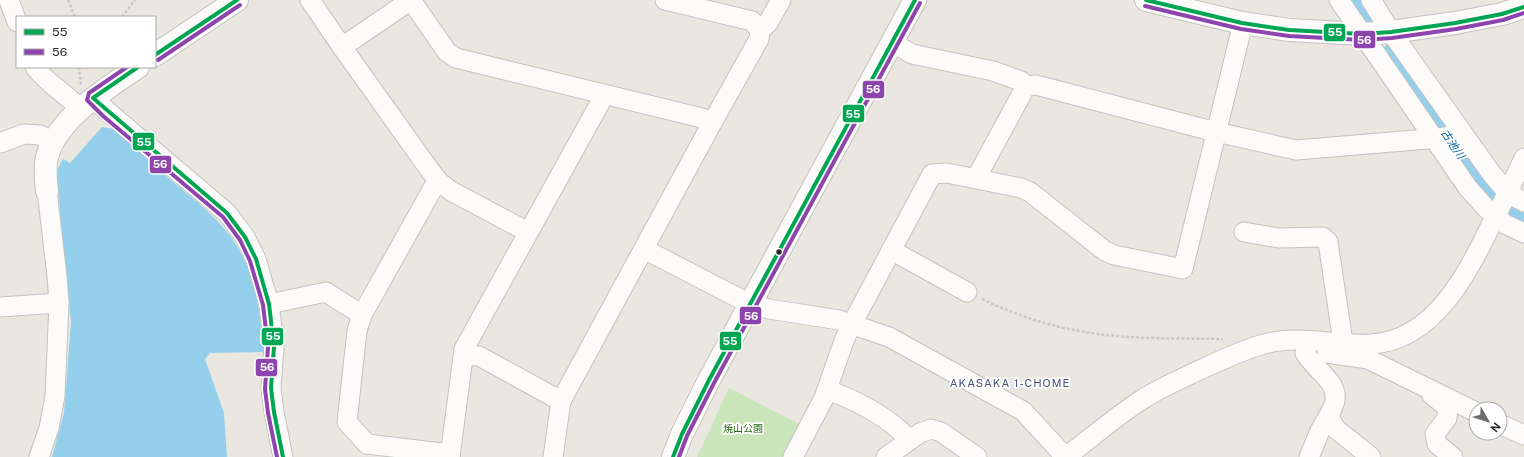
<svg xmlns="http://www.w3.org/2000/svg" width="1524" height="457" viewBox="0 0 1524 457" font-family="'Public Sans','Noto Sans JP',sans-serif">
	<rect width="100%" height="100%" fill="#eae6e0"/>
	<!-- green -->
	<path fill="#c9e5b9" d="M 729,388 L 803,426 L 788,457 L 697,457 Z"/>
	<!-- water -->
	<path fill="#94d0eb" d="M 102,127 L 114,129 C 133,146 152,163 171,180 C 200,204 231,228 246,263 C 258,291 261,322 264,352 L 210,353 L 205,359 L 224,413 L 227,457 L 52,457 L 64,413 L 71,322 L 61,228 L 57,170 L 63,159 L 70,163 Z"/>
	<g fill="none" stroke-linecap="round" stroke-linejoin="round">
		<!-- river -->
		<g stroke="#94d0eb" stroke-width="28">
			<path d="M 1354,0 L 1363,14"/>
			<path d="M 1394,57 L 1484,189 L 1498,204 L 1524,219"/>
		</g>
		<!-- street casing -->
		<g stroke="#c3c2c1" stroke-width="21">
			<g id="street">
				<path d="M 9,0 L 17,22"/>
				<path d="M 310,0 L 342,47 L 429,169 L 439,182 L 451,191 L 528,232"/>
				<path d="M 665,0 L 752,21 L 760,30"/>
				<path d="M 1339,0 L 1468,188 L 1487,209 L 1505,224 L 1524,233"/>
				<path d="M 1371,0 L 1391,32 L 1491,173 L 1508,193 L 1524,202"/>
				<path d="M 893,43 L 912,54 L 993,71 L 1021,81 L 1026,86"/>
				<path d="M 342,47 L 411,0 L 447,52 L 456,58 L 702,118 L 712,123"/>
				<path d="M 35,67 C 47,84 67,94 80,109"/>
				<path d="M 93,98 L 107,111 L 227,213 L 245,237 L 256,259 L 269,304 L 272,328 L 274,347 L 271,388 L 274,412 L 283,457"/>
				<path d="M 0,143 L 24,134 L 40,135 L 52,142"/>
				<path d="M 978,178 L 980,171 L 1026,86 L 1036,85 L 1216,132 L 1296,150 L 1439,138 L 1458,135 L 1462,132"/>
				<path d="M 439,182 L 433,188 L 362,315 L 357,331 L 347,422 L 367,444 L 450,454"/>
				<path d="M 1244,232 L 1279,238 L 1323,237 L 1328,242 L 1343,342"/>
				<path d="M 644,249 L 750,304 L 769,309 L 839,320 L 889,337 L 1023,411 L 1059,450 L 1063,457"/>
				<path d="M 891,250 L 967,292"/>
				<path d="M 269,304 L 326,292 L 362,315"/>
				<path d="M 0,307 L 59,303"/>
				<path d="M 1305,353 C 1312,364 1321,371 1329,381 C 1344,399 1328,415 1320,431 C 1316,439 1313,449 1309,457"/>
				<path d="M 1327,353 L 1368,359 L 1476,412"/>
				<path d="M 464,355 L 479,356 L 561,401"/>
				<path d="M 828,390 C 857,401 889,416 909,440"/>
				<path d="M 1432,395 L 1448,408 L 1447,418 L 1435,434 L 1437,444 L 1453,457"/>
				<path d="M 1329,417 L 1336,429 L 1371,457"/>
				<path d="M 1500,424 L 1524,435"/>
				<path d="M 39,457 L 49,428 L 55,396 L 59,303 L 57,276 L 47,191"/>
				<path d="M 450,457 L 464,349 L 600,103 L 603,94"/>
				<path d="M 553,457 L 561,401 L 712,123 L 759,39 L 760,30 L 768,23 L 781,0"/>
				<path d="M 793,457 L 824,398 L 845,338 L 852,324 L 932,174 L 947,173 L 1021,188 L 1030,192 L 1105,251 L 1114,255 L 1183,269 L 1241,31 L 1242,23"/>
				<path d="M 886,457 L 920,433 L 931,429 L 941,432 L 977,457"/>
				<path d="M 1066,457 C 1091,438 1116,416 1143,399 C 1158,389 1175,382 1191,374 C 1215,363 1239,351 1264,344 C 1300,334 1336,346 1372,344 C 1435,340 1468,272 1492,223 C 1503,202 1514,180 1524,158"/>
			</g>
		</g>
		<!-- secondary casing -->
		<g stroke="#c3c2c1" stroke-width="24">
			<g id="secondary">
				<path d="M 1146,0 L 1242,23 L 1289,30 L 1362,34 L 1391,32 L 1455,23 L 1502,14 L 1524,7"/>
				<path d="M 155,55 L 237,0"/>
				<path d="M 47,191 C 46,182 45,172 46,163 C 51,122 107,88 138,67"/>
				<path d="M 673,457 L 682,434 L 709,380 L 915,0"/>
			</g>
		</g>
		<!-- path -->
		<g stroke="#c8c8c7" stroke-width="2.5" stroke-dasharray="3 2" stroke-linecap="butt">
			<path d="M 68,0 L 75,17"/>
			<path d="M 122,17 L 135,0"/>
			<path d="M 80,67 L 79,69 L 81,86"/>
			<path d="M 982,299 C 1011,313 1042,324 1074,330 C 1122,340 1174,338 1223,339"/>
		</g>
		<!-- street -->
		<use href="#street" stroke="#fcfbfa" stroke-width="19"/>
		<!-- secondary -->
		<use href="#secondary" stroke="#fcfbfa" stroke-width="22"/>
		<!-- bus-1 casing -->
		<g stroke="#fff" stroke-width="7">
			<g id="bus-1">
				<path d="M 1146,0 L 1242,23 L 1289,30 L 1362,34 L 1391,32 L 1455,23 L 1502,14 L 1524,7"/>
				<path d="M 155,55 L 237,0"/>
				<path d="M 138,67 L 93,98 L 227,213 L 245,237 L 256,259 L 269,304 L 274,347 L 271,388 L 274,412 L 283,457"/>
				<path d="M 673,457 L 682,434 L 709,380 L 915,0"/>
			</g>
		</g>
		<!-- bus-2 casing -->
		<g stroke="#fff" stroke-width="7">
			<g id="bus-2">
				<path d="M 1145,6 L 1241,29 L 1289,36 L 1362,40 L 1392,38 L 1456,29 L 1503,20 L 1524,13"/>
				<path d="M 158,60 L 240,5"/>
				<path d="M 127,67 L 89,93 L 87,100 L 103,116 L 223,217 L 240,240 L 250,261 L 263,305 L 268,347 L 265,389 L 268,413 L 277,457"/>
				<path d="M 679,457 L 687,436 L 714,383 L 920,3"/>
			</g>
		</g>
		<!-- bus-1 -->
		<use href="#bus-1" stroke="#00a651" stroke-width="4"/>
		<!-- bus-2 -->
		<use href="#bus-2" stroke="#8e44ad" stroke-width="4"/>
	</g>
	<!-- markers -->
	<circle fill="#2b2b2b" stroke="#fff" stroke-width="1.5" cx="779" cy="252" r="3.5"/>
	<g text-anchor="middle" dominant-baseline="central" stroke-width="3.5" stroke-linejoin="round" paint-order="stroke">
		<!-- park labels -->
		<g font-size="10" fill="#266919" stroke="#fff">
			<text x="743" y="428">焼山公園</text>
		</g>
		<!-- water labels -->
		<g font-size="11" font-style="italic" fill="#0c649e" stroke="#fff">
			<text transform="translate(1453 144) rotate(56)">古池川</text>
		</g>
		<!-- neighbourhood labels -->
		<g font-size="11" letter-spacing="1" fill="#4a517c" stroke="#fff">
			<text x="1010" y="383">AKASAKA 1-CHOME</text>
		</g>
	</g>
	<g stroke="#fff" stroke-width="1.5">
		<rect x="1323" y="23" width="23" height="19" rx="4" fill="#00a651"/>
		<rect x="1353" y="30" width="23" height="19" rx="4" fill="#8e44ad"/>
		<rect x="862" y="80" width="23" height="19" rx="4" fill="#8e44ad"/>
		<rect x="842" y="104" width="23" height="19" rx="4" fill="#00a651"/>
		<rect x="132" y="132" width="23" height="19" rx="4" fill="#00a651"/>
		<rect x="149" y="155" width="23" height="19" rx="4" fill="#8e44ad"/>
		<rect x="739" y="306" width="23" height="19" rx="4" fill="#8e44ad"/>
		<rect x="261" y="327" width="23" height="19" rx="4" fill="#00a651"/>
		<rect x="719" y="331" width="23" height="20" rx="4" fill="#00a651"/>
		<rect x="255" y="358" width="23" height="19" rx="4" fill="#8e44ad"/>
	</g>
	<g font-size="11" text-anchor="middle" font-weight="bold" fill="#fff">
		<text x="1335" y="36">55</text>
		<text x="1364" y="44">56</text>
		<text x="873" y="93">56</text>
		<text x="853" y="118">55</text>
		<text x="144" y="146">55</text>
		<text x="160" y="168">56</text>
		<text x="751" y="320">56</text>
		<text x="273" y="340">55</text>
		<text x="730" y="345">55</text>
		<text x="267" y="371">56</text>
	</g>
	<!-- legend -->
	<rect x="16" y="16" width="140" height="52" fill="#ffffff" stroke="#aaaaaa"/>
	<rect x="24" y="29" width="20" height="6" fill="#00a651" stroke="#aaaaaa"/>
	<text x="52" y="36" font-size="12" fill="#2b2b2b">55</text>
	<rect x="24" y="49" width="20" height="6" fill="#8e44ad" stroke="#aaaaaa"/>
	<text x="52" y="56" font-size="12" fill="#2b2b2b">56</text>
	<!-- north arrow -->
	<g transform="translate(1488 421) rotate(129)"><circle r="19" fill="#ffffff" stroke="#aaaaaa"/>
	<path d="M0-3L7 15L0 10L-7 15Z" fill="#6e6c6a"/>
	<text y="-6" font-size="11" font-weight="bold" text-anchor="middle" fill="#2b2b2b">N</text>
	</g>
</svg>
